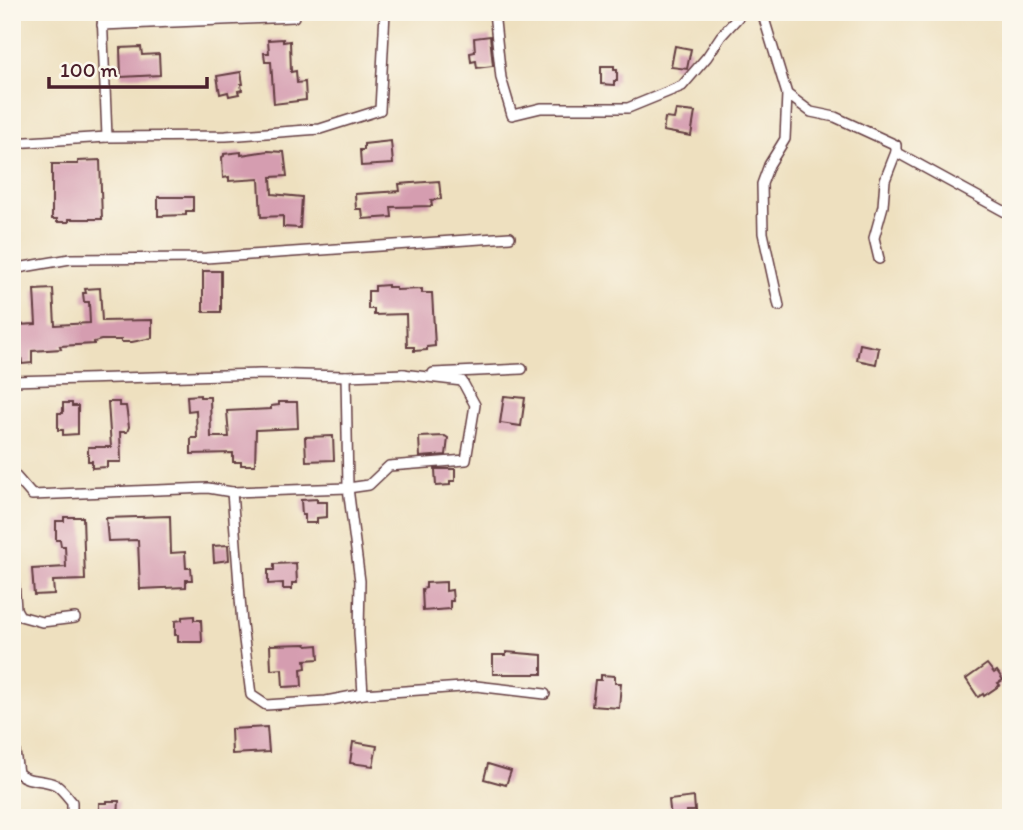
<svg xmlns="http://www.w3.org/2000/svg" width="1023" height="830" viewBox="0 0 1023 830" font-family="Itim,sans-serif">
	<rect width="100%" height="100%" fill="#fbf7ec"/>
	<filter id="ink" filterUnits="userSpaceOnUse"><feTurbulence type="fractalNoise" baseFrequency=".0143" numOctaves="2"/><feDisplacementMap in="SourceGraphic" scale="14" xChannelSelector="R" yChannelSelector="G"/><feConvolveMatrix kernelMatrix="1 2 1 2 8 2 1 2 1" color-interpolation-filters="sRGB"/></filter>
	<filter id="wash" filterUnits="userSpaceOnUse"><feTurbulence type="fractalNoise" baseFrequency=".00686" numOctaves="4" result="noise"/><feDisplacementMap in="SourceGraphic" scale="28" xChannelSelector="R" yChannelSelector="G"/><feGaussianBlur stdDeviation="1.57" result="paint"/><feColorMatrix in="noise" values="0 0 0 0 0 0 0 0 0 0 0 0 0 0 0 0 0 1.4 0 .05"/><feComposite in="paint" operator="in"/></filter>
	<g filter="url(#wash)">
		<rect width="100%" height="100%" fill="#eee0bf"/>
		<g id="blocks">
			<!-- building -->
			<g fill="#d59db0">
				<path d="M 490,36 L 493,66 L 477,68 L 476,61 L 471,62 L 470,53 L 475,52 L 474,38 Z"/>
				<path d="M 283,39 L 283,42 L 290,41 L 291,72 L 296,71 L 297,83 L 305,82 L 306,100 L 274,104 L 271,62 L 265,62 L 264,53 L 269,53 L 268,40 Z"/>
				<path d="M 675,46 L 691,49 L 687,69 L 671,67 Z"/>
				<path d="M 141,47 L 142,55 L 159,54 L 160,75 L 121,77 L 120,48 Z"/>
				<path d="M 601,66 L 614,66 L 614,70 L 617,70 L 617,81 L 614,81 L 614,85 L 601,84 Z"/>
				<path d="M 241,72 L 243,84 L 241,84 L 242,90 L 238,91 L 239,94 L 229,96 L 228,92 L 220,94 L 217,76 Z"/>
				<path d="M 676,110 L 695,112 L 691,136 L 663,131 L 665,118 L 674,119 Z"/>
				<path d="M 391,141 L 393,164 L 361,166 L 360,150 L 364,150 L 364,144 Z"/>
				<path d="M 268,151 L 284,152 L 287,176 L 271,177 L 272,194 L 302,197 L 300,228 L 283,227 L 283,216 L 261,217 L 259,179 L 229,181 L 229,177 L 223,178 L 222,157 L 224,156 L 224,154 L 241,152 L 241,155 Z"/>
				<path d="M 100,160 L 102,219 L 69,219 L 69,222 L 57,222 L 57,219 L 52,219 L 52,164 L 78,164 L 78,161 Z"/>
				<path d="M 439,181 L 441,199 L 431,200 L 432,206 L 391,207 L 392,217 L 363,219 L 362,209 L 356,209 L 355,194 L 400,191 L 399,184 Z"/>
				<path d="M 158,197 L 193,197 L 193,211 L 186,211 L 186,215 L 158,216 Z"/>
				<rect x="203" y="271" width="18" height="41"/>
				<path d="M 388,285 L 388,287 L 396,287 L 396,290 L 422,289 L 422,293 L 432,293 L 435,346 L 427,347 L 427,350 L 414,351 L 414,347 L 407,347 L 406,314 L 374,315 L 374,309 L 368,309 L 368,291 L 375,291 L 375,286 Z"/>
				<path d="M 100,288 L 102,321 L 152,320 L 152,338 L 132,342 L 121,342 L 121,340 L 101,340 L 94,342 L 94,344 L 60,346 L 61,349 L 32,351 L 32,363 L 22,364 L 18,325 L 36,324 L 34,290 L 53,289 L 55,325 L 90,323 L 89,302 L 84,302 L 83,293 L 86,293 L 85,289 Z"/>
				<path d="M 860,344 L 879,348 L 876,364 L 857,360 Z"/>
				<path d="M 200,395 L 200,397 L 210,397 L 211,437 L 229,437 L 227,411 L 271,409 L 271,406 L 279,405 L 279,402 L 297,402 L 298,428 L 256,430 L 255,465 L 241,465 L 241,462 L 233,462 L 233,453 L 191,454 L 191,438 L 197,438 L 196,410 L 188,411 L 187,396 Z"/>
				<path d="M 504,396 L 525,398 L 521,426 L 500,423 Z"/>
				<path d="M 108,402 L 119,402 L 119,406 L 126,406 L 129,427 L 127,432 L 120,432 L 121,462 L 107,462 L 107,467 L 92,468 L 92,461 L 88,461 L 88,447 L 111,447 Z"/>
				<path d="M 63,403 L 72,403 L 72,406 L 78,406 L 78,434 L 63,435 L 63,430 L 58,430 L 58,413 L 63,413 Z"/>
				<path d="M 333,436 L 334,460 L 306,461 L 305,437 Z"/>
				<path d="M 445,436 L 448,438 L 446,455 L 420,457 L 419,437 Z"/>
				<path d="M 435,469 L 455,469 L 455,481 L 450,481 L 450,485 L 436,486 Z"/>
				<path d="M 317,499 L 317,502 L 327,502 L 327,517 L 317,518 L 317,523 L 305,523 L 305,515 L 302,515 L 301,500 Z"/>
				<path d="M 170,516 L 171,553 L 185,552 L 186,568 L 191,568 L 192,580 L 186,580 L 186,587 L 140,589 L 138,540 L 108,541 L 106,518 Z"/>
				<path d="M 64,517 L 83,517 L 85,580 L 53,581 L 54,594 L 34,595 L 32,569 L 66,567 L 65,546 L 61,546 L 60,540 L 56,540 L 56,521 L 64,521 Z"/>
				<path d="M 228,545 L 229,560 L 214,562 L 213,546 Z"/>
				<path d="M 296,563 L 297,583 L 292,583 L 292,589 L 283,589 L 283,583 L 268,584 L 268,570 L 274,570 L 274,564 Z"/>
				<path d="M 446,582 L 446,591 L 452,590 L 453,601 L 450,601 L 450,609 L 423,611 L 422,589 L 426,588 L 426,583 Z"/>
				<path d="M 194,616 L 194,620 L 201,620 L 202,642 L 178,642 L 178,635 L 175,635 L 175,621 L 182,620 L 182,617 Z"/>
				<path d="M 306,644 L 307,646 L 318,645 L 319,659 L 305,660 L 306,668 L 301,669 L 302,686 L 283,687 L 282,669 L 271,670 L 270,645 Z"/>
				<path d="M 506,652 L 542,655 L 542,674 L 493,674 L 493,655 L 506,655 Z"/>
				<path d="M 987,664 L 994,673 L 997,671 L 1003,680 L 998,683 L 1000,685 L 984,696 L 983,694 L 978,697 L 966,679 Z"/>
				<path d="M 601,675 L 615,676 L 615,683 L 621,683 L 619,708 L 592,706 L 595,680 L 601,680 Z"/>
				<path d="M 267,727 L 269,752 L 232,754 L 231,729 Z"/>
				<path d="M 353,742 L 377,746 L 373,766 L 350,763 Z"/>
				<path d="M 488,764 L 511,771 L 506,785 L 484,779 Z"/>
				<path d="M 694,797 L 695,811 L 686,811 L 687,818 L 671,818 L 669,800 Z"/>
				<path d="M 107,801 L 119,801 L 118,818 L 99,818 L 99,803 L 107,803 Z"/>
			</g>
		</g>
	</g>
	<g filter="url(#ink)">
		<use href="#blocks" fill-opacity="0" stroke="#633c41" stroke-width="2"/>
		<g fill="none" stroke-linecap="round" stroke-linejoin="round">
			<!-- street casing -->
			<g stroke="#633c41" stroke-width="12">
				<g id="street">
					<path d="M 102,12 L 107,137"/>
					<path d="M 494,12 L 501,78 L 512,115 L 541,108 L 628,108 L 682,86 L 707,57 L 721,36 L 743,12"/>
					<path d="M 762,12 L 787,94 L 811,112 L 835,117 L 896,145 L 896,152 L 885,180 L 883,206 L 874,238 L 879,259"/>
					<path d="M 102,25 L 294,17"/>
					<path d="M 12,143 L 107,137 L 226,136 L 320,129 L 380,110 L 385,12"/>
					<path d="M 896,152 L 1011,215"/>
					<path d="M 12,269 L 70,259 L 206,258 L 510,237"/>
					<path d="M 779,306 L 763,233 L 762,184 L 769,165 L 785,139 L 787,94"/>
					<path d="M 433,373 L 522,369"/>
					<path d="M 346,376 L 348,488 L 360,581 L 359,632 L 363,694"/>
					<path d="M 12,381 L 260,374 L 346,376 L 405,374"/>
					<path d="M 12,472 L 32,495 L 208,488 L 232,492 L 348,488 L 369,485 L 389,466 L 466,460 L 475,405 L 462,381 L 402,374"/>
					<path d="M 232,492 L 242,624 L 251,695 L 266,705 L 326,701 L 363,694 L 476,686 L 545,694"/>
					<path d="M 12,552 L 16,609 L 20,616 L 42,622 L 75,618"/>
					<path d="M 12,681 L 12,705"/>
					<path d="M 12,730 L 18,773 C 29,783 43,778 56,785 C 62,789 67,796 72,802 L 72,818"/>
				</g>
			</g>
			<!-- street -->
			<use href="#street" stroke="#fff" stroke-width="9"/>
		</g>
	</g>
	<!-- margin -->
	<rect width="1023" height="830" fill="none" stroke="#fbf7ec" stroke-width="42"/>
	<!-- scale -->
	<path d="M49 77v10h158v-10" fill="none" stroke="#4a1f2b" stroke-width="3.5"/>
	<text x="60" y="77" font-size="21" fill="#4a1f2b" stroke="#fbf7ec" stroke-width="5" paint-order="stroke">100 m</text>
</svg>
